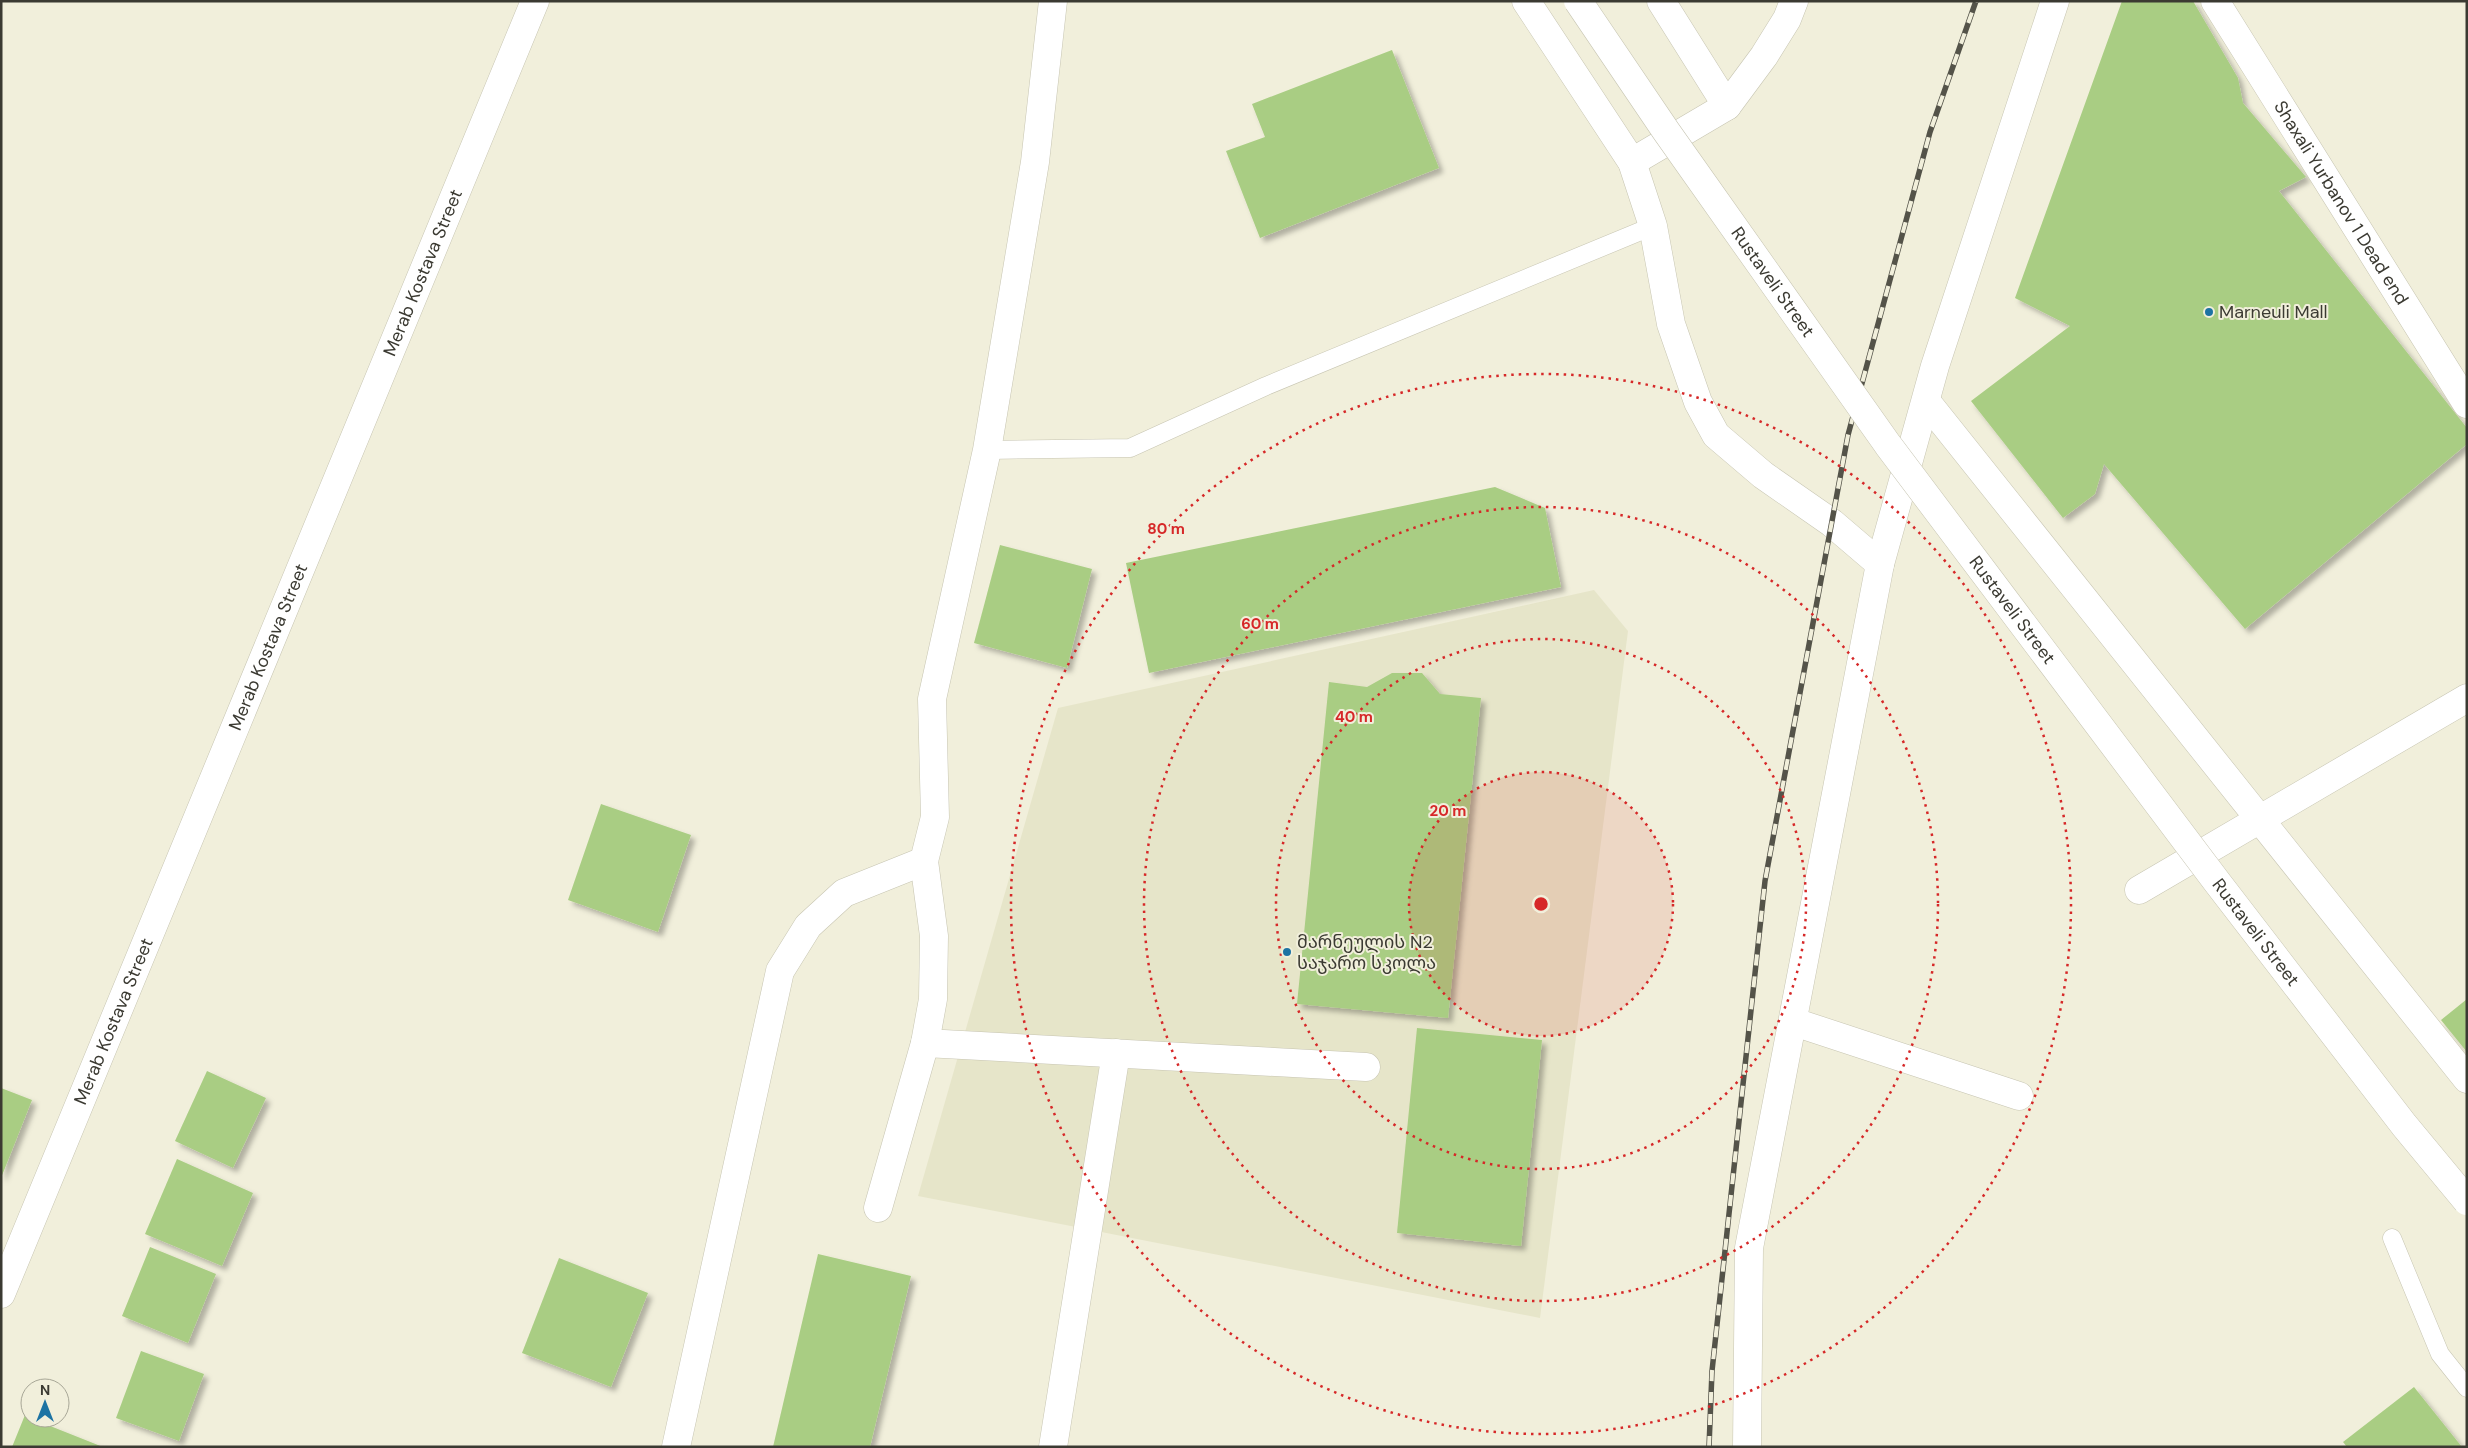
<svg xmlns="http://www.w3.org/2000/svg" width="2468" height="1448" viewBox="0 0 2468 1448" font-family="'DM Sans','Noto Sans Georgian',sans-serif">
	<defs>
		<filter id="shadow"><feDropShadow dx="4.5" dy="4.5" stdDeviation="2.5" flood-color="#0004"/></filter>
	</defs>
	<rect width="100%" height="100%" fill="#f1efdb"/>
	<!-- built -->
	<path fill="#e6e5c9" d="M 1594,590 L 1628,631 L 1540,1318 L 918,1196 L 1058,708 Z"/>
	<!-- building -->
	<g fill="#a9cd83" filter="url(#shadow)">
		<path d="M 2122,1 L 2193,1 L 2238,78 L 2243,103 L 2306,177 L 2279,191 L 2467,428 L 2467,444 L 2245,629 L 2104,464 L 2095,494 L 2063,518 L 1971,401 L 2070,326 L 2015,298 Z"/>
		<path d="M 1392,50 L 1439,168 L 1260,238 L 1226,151 L 1265,137 L 1252,104 Z"/>
		<path d="M 1495,487 L 1545,508 L 1561,587 L 1149,673 L 1126,563 Z"/>
		<path d="M 1000,545 L 1092,569 L 1067,668 L 974,643 Z"/>
		<path d="M 1392,673 L 1422,673 L 1440,694 L 1481,698 L 1448,1018 L 1297,1004 L 1329,682 L 1367,687 Z"/>
		<path d="M 601,804 L 691,835 L 658,932 L 568,900 Z"/>
		<path d="M 2467,999 L 2467,1052 L 2441,1020 Z"/>
		<path d="M 1417,1028 L 1542,1040 L 1521,1246 L 1397,1233 Z"/>
		<path d="M 207,1071 L 266,1098 L 233,1168 L 175,1141 Z"/>
		<path d="M 1,1088 L 32,1100 L 1,1178 Z"/>
		<path d="M 177,1159 L 253,1193 L 222,1266 L 145,1234 Z"/>
		<path d="M 150,1247 L 216,1274 L 188,1343 L 122,1316 Z"/>
		<path d="M 818,1254 L 911,1276 L 870,1447 L 773,1447 Z"/>
		<path d="M 559,1258 L 648,1293 L 611,1387 L 522,1353 Z"/>
		<path d="M 141,1351 L 204,1374 L 179,1441 L 116,1418 Z"/>
		<path d="M 2414,1387 L 2462,1447 L 2347,1447 L 2343,1442 Z"/>
		<path d="M 25,1415 L 30,1418 L 103,1447 L 12,1447 Z"/>
	</g>
	<g fill="none" stroke-linecap="round" stroke-linejoin="round">
		<!-- lane casing -->
		<g stroke="#c7c5b2" stroke-width="19">
			<g id="lane">
				<path d="M 987,450 L 1130,448 L 1266,386 L 1653,226"/>
				<path d="M 2392,1238 L 2440,1354 L 2467,1388"/>
			</g>
		</g>
		<!-- street casing -->
		<g stroke="#c7c5b2" stroke-width="29">
			<g id="street">
				<path d="M 1526,1 L 1632,162 L 1653,226 L 1671,324 L 1698,402 L 1716,435 L 1763,475 L 1832,523 L 1880,564"/>
				<path d="M 1661,1 L 1727,106"/>
				<path id="s1" d="M 2215,1 L 2467,404"/>
				<path d="M 1632,162 L 1727,106 L 1764,56 L 1787,19 L 1794,1"/>
				<path d="M 1926,401 L 2467,1079"/>
				<path d="M 2139,890 L 2467,698"/>
				<path d="M 1794,1022 L 2019,1096"/>
				<path d="M 925,1043 L 1366,1067"/>
				<path d="M 878,1208 L 925,1043 L 933,999 L 934,936 L 924,861"/>
				<path d="M 676,1447 L 780,971 L 808,926 L 844,893 L 924,861 L 935,817 L 932,699 L 987,450 L 1035,162 L 1053,1"/>
				<path d="M 1053,1447 L 1116,1053"/>
			</g>
		</g>
		<!-- secondary casing -->
		<g stroke="#c7c5b2" stroke-width="29">
			<path id="secondary" d="M 1747,1447 L 1749,1248 L 1880,564 L 1935,366 L 2055,1"/>
		</g>
		<!-- highway casing -->
		<g stroke="#c7c5b2" stroke-width="29">
			<g id="highway">
				<path id="s2" d="M 1,1294 L 535,1"/>
			</g>
		</g>
		<!-- lane -->
		<use href="#lane" stroke="#fff" stroke-width="18"/>
		<!-- street -->
		<use href="#street" stroke="#fff" stroke-width="28"/>
		<!-- secondary -->
		<use href="#secondary" stroke="#fff" stroke-width="28"/>
		<!-- highway -->
		<use href="#highway" stroke="#fff" stroke-width="28"/>
		<!-- rail casing -->
		<g stroke="#545349" stroke-width="5.5">
			<path id="rail" d="M 1709,1447 L 1712,1371 L 1765,881 L 1848,435 L 1930,132 L 1976,1"/>
		</g>
		<!-- rail -->
		<use href="#rail" stroke="#f1efdb" stroke-width="4" stroke-dasharray="11" stroke-linecap="butt"/>
		<!-- secondary-bridge casing -->
		<g stroke="#c7c5b2" stroke-width="29" stroke-linecap="butt">
			<g id="secondary-bridge">
				<path id="s3" d="M 1578,1 L 1666,131 L 1888,445 L 2217,882 L 2404,1125 L 2467,1201"/>
			</g>
		</g>
		<!-- secondary-bridge -->
		<use href="#secondary-bridge" stroke="#fff" stroke-width="28"/>
	</g>
	<!-- distance rings -->
	<circle cx="1541" cy="904" r="132" fill="#d62828" fill-opacity=".12"/>
	<g fill="none" stroke="#d62828" stroke-width="2.5" stroke-dasharray="2.5 5">
		<circle cx="1541" cy="904" r="132"/>
		<circle cx="1541" cy="904" r="265"/>
		<circle cx="1541" cy="904" r="397"/>
		<circle cx="1541" cy="904" r="530"/>
	</g>
	<!-- markers -->
	<g fill="#1d73a3" stroke="#f1efdb" stroke-width="2">
		<circle cx="2209" cy="312" r="5"/>
		<circle cx="1287" cy="952" r="5"/>
	</g>
	<g text-anchor="middle" dominant-baseline="central" stroke-width="4" stroke-linejoin="round" paint-order="stroke">
		<!-- street labels -->
		<g font-size="18" fill="#3b3a32" stroke="#f1efdb">
			<text stroke="none"><textPath href="#s1" startOffset="238">Shaxali Yurbanov 1 Dead end</textPath></text>
			<text stroke="none"><textPath href="#s2" startOffset="1105">Merab Kostava Street</textPath></text>
			<text stroke="none"><textPath href="#s3" startOffset="342">Rustaveli Street</textPath></text>
			<text stroke="none"><textPath href="#s3" startOffset="748">Rustaveli Street</textPath></text>
			<text stroke="none"><textPath href="#s2" startOffset="700">Merab Kostava Street</textPath></text>
			<text stroke="none"><textPath href="#s3" startOffset="1152">Rustaveli Street</textPath></text>
			<text stroke="none"><textPath href="#s2" startOffset="295">Merab Kostava Street</textPath></text>
		</g>
		<!-- poi labels -->
		<g font-size="18" fill="#3b3a32" stroke="#f1efdb" text-anchor="start">
			<text x="2219" y="312">Marneuli Mall</text>
			<text x="1297" y="942">მარნეულის N2<tspan x="1297" dy="21">საჯარო სკოლა</tspan></text>
		</g>
	</g>
	<circle cx="1541" cy="904" r="8" fill="#d62828" stroke="#f1efdb" stroke-width="2.5"/>
	<g font-size="15" text-anchor="middle" font-weight="bold" fill="#d62828" stroke="#f1efdb" stroke-width="4" stroke-linejoin="round" paint-order="stroke">
		<text x="1166" y="534">80 m</text>
		<text x="1260" y="629">60 m</text>
		<text x="1354" y="722">40 m</text>
		<text x="1448" y="816">20 m</text>
	</g>
	<!-- border -->
	<rect width="2468" height="1448" fill="none" stroke="#3b3a32" stroke-width="5"/>
	<!-- north arrow -->
	<g transform="translate(45 1403)"><circle r="24" fill="#f1efdb" stroke="#a8a797"/>
	<path d="M0-4L9 19L0 12L-9 19Z" fill="#1d73a3"/>
	<text y="-8" font-size="14" font-weight="bold" text-anchor="middle" fill="#3b3a32">N</text>
	</g>
</svg>
